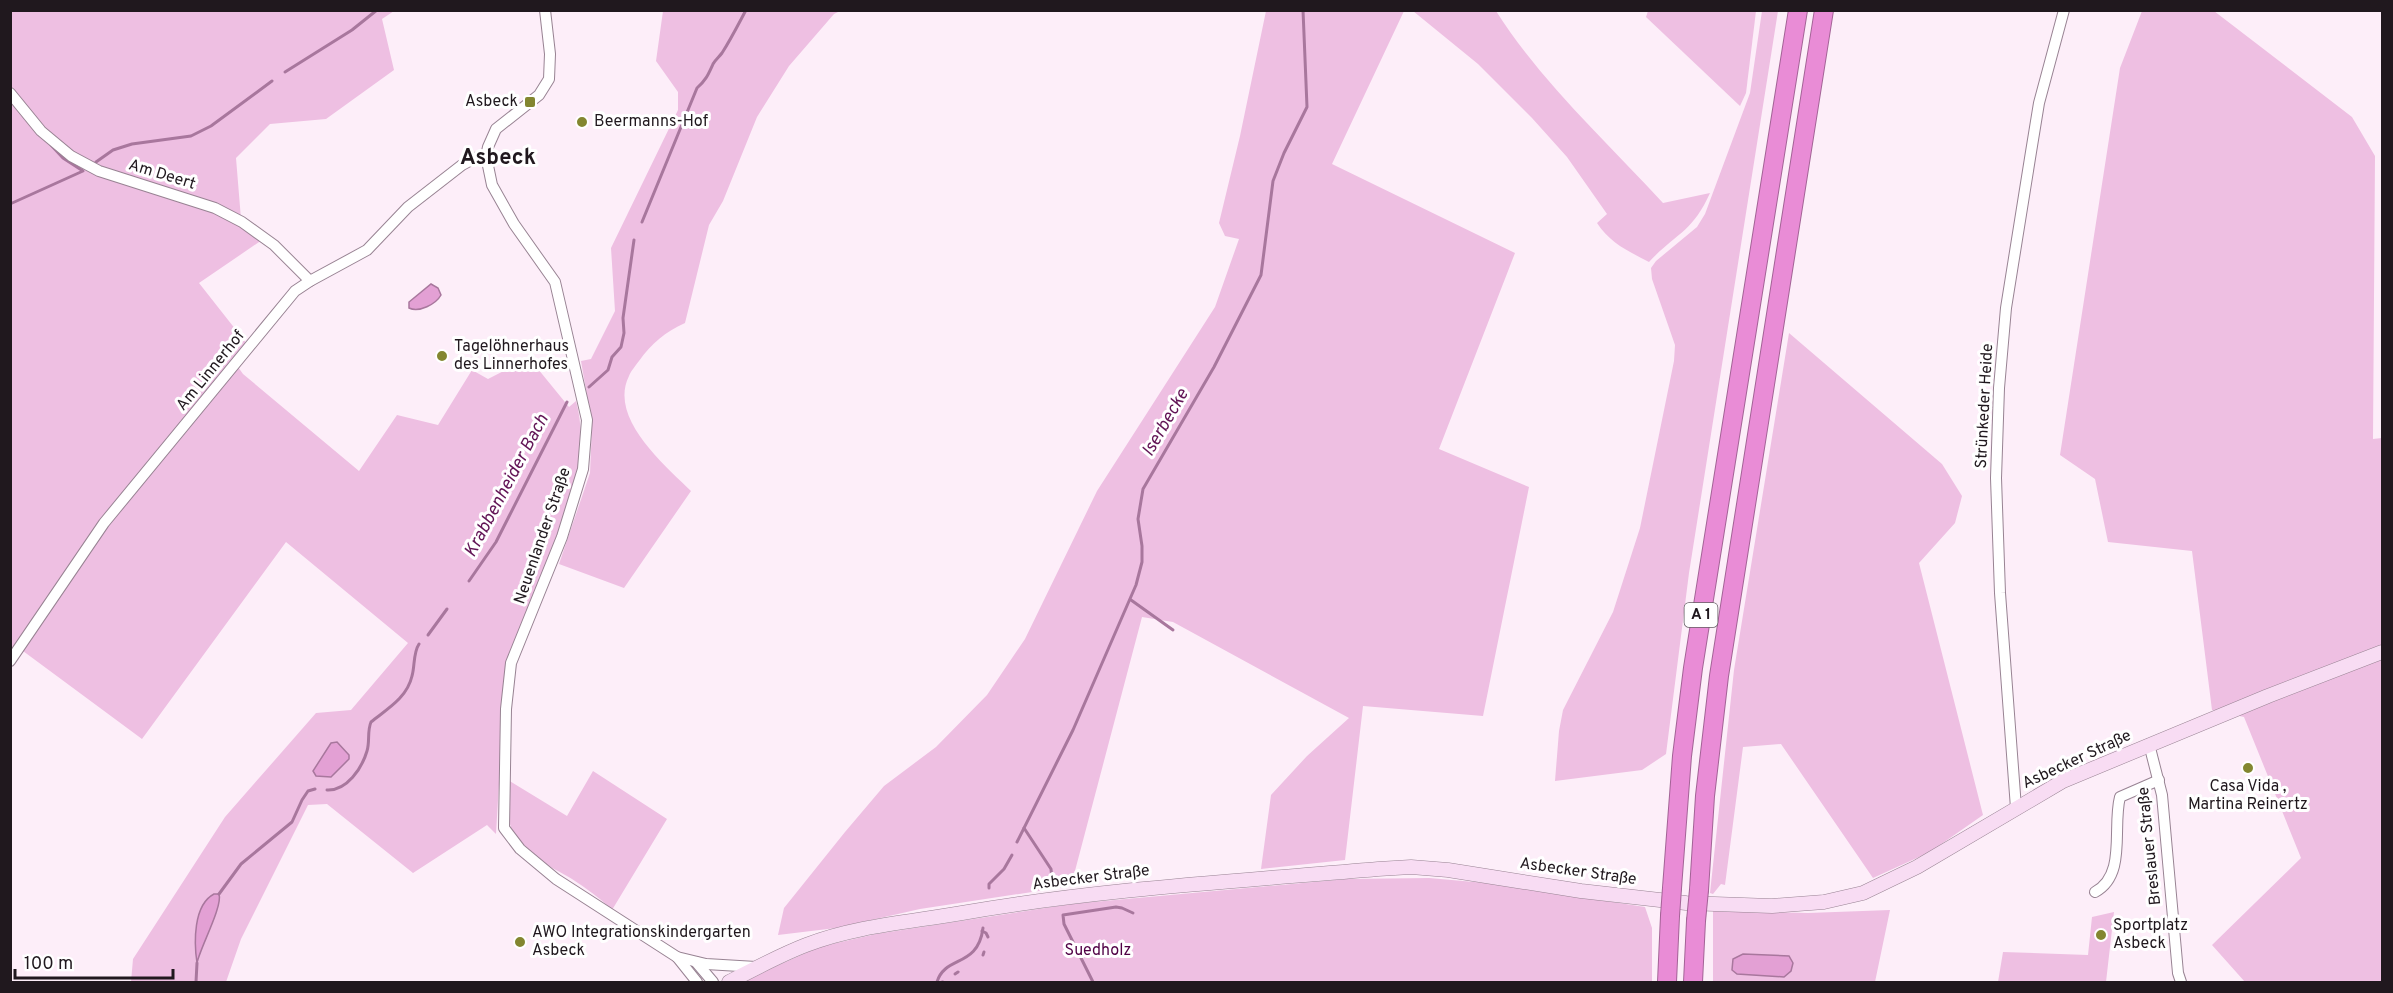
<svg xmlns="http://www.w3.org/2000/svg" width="2393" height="993" viewBox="0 0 2393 993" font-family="Overpass,sans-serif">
	<rect width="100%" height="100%" fill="#fdeef9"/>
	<!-- green -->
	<g fill="#eebfe2">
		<path d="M 11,11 L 394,11 L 382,19 L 394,70 L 326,119 L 270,124 L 236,158 L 241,219 L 208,203 L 89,164 C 67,154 53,134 31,125 L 49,144 L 73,161 L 98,173 L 214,209 L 249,229 L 262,240 L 199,283 L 247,344 L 171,440 L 102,523 L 11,657 Z"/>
		<path d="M 663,11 L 840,11 L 834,14 L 789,66 L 757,117 L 723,201 L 709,225 L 685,323 C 665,332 652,343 639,361 C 636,365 631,371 629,376 C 608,418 665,465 691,491 L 624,588 L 559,564 L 590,473 L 592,425 L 581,361 L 591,359 L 615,311 L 611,248 L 678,110 L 678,92 L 656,61 Z"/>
		<path d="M 1266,11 L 1404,11 L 1332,164 L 1515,253 L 1439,449 L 1529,487 L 1483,716 L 1363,706 L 1345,860 L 1261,869 L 1271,795 L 1307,756 L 1349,718 L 1173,622 L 1142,617 L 1071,886 L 920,909 L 836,928 L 778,935 L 784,908 L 845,832 L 884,786 L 936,747 L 987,695 L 1025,639 L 1097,491 L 1215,307 L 1239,239 L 1225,236 L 1219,223 L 1240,136 Z"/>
		<path d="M 1413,11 L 1496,11 C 1541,82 1606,141 1663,203 L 1710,193 C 1692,233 1676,233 1649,262 C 1628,251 1610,243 1597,223 L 1607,214 L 1567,157 L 1532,118 L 1478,64 Z"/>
		<path d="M 1648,11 L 1756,11 L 1746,93 L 1740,106 L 1646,17 Z"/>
		<path d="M 1762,11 L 1778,11 L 1689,573 L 1666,754 L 1642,770 L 1555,781 L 1559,731 L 1563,710 L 1613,612 L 1640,528 L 1674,361 L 1675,345 L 1652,279 L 1651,268 L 1656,261 L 1697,227 L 1705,214 L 1750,93 Z"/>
		<path d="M 2142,11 L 2214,11 L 2352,117 L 2375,156 L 2373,439 L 2382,438 L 2382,982 L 2245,982 L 2212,945 L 2301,858 L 2244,717 L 2212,710 L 2192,551 L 2108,542 L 2095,479 L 2060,455 L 2120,68 Z"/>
		<path d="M 1789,333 L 1942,464 L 1962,496 L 1955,523 L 1919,563 L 1983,815 L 1930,852 L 1873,878 L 1781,744 L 1743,747 L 1725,885 L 1721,884 L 1713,894 L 1710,893 L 1734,670 Z"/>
		<path d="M 529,358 L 569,407 L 576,401 C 593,462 561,531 538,587 C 532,602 523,618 519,633 C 503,700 500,766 496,834 L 487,825 L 413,873 L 327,804 L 308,805 L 241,939 L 226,982 L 131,982 L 133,959 L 225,817 L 316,713 L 351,710 L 408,643 L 286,542 L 142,739 L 23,651 L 108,525 L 144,480 L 178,442 L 238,367 L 243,374 L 359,471 L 397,415 L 438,425 L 472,370 L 488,379 Z"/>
		<path d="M 593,771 L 667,819 L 612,910 C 600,898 586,888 572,879 C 551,866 521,855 512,830 C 506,816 509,795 508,780 L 567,816 Z"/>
		<path d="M 1429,878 L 1497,884 L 1645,907 L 1652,928 L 1652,982 L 741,982 L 819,947 L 876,934 L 1071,904 L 1347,879 Z"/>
		<path d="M 1890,910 L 1875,982 L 1713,982 L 1713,911 L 1808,913 Z"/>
		<path d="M 2114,912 L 2106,982 L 1998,982 L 2003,952 L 2088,955 L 2092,917 Z"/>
	</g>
	<!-- water -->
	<g fill="#e3a0d4" stroke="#a8779d" stroke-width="1.5">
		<path d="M 431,284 L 438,288 L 441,295 C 436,304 419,313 409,308 L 409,302 Z"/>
		<path d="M 337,742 L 349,755 L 349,759 L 331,777 L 316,776 L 313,771 L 331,743 Z"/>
		<path d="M 214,894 L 219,894 C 223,906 200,948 197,963 C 194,943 193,905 214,894 Z"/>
		<path d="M 1743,954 L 1789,956 L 1793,963 L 1791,971 L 1784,977 L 1737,974 L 1732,970 L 1733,959 Z"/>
	</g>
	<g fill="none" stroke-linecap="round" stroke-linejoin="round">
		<!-- stream -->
		<g stroke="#a8779d" stroke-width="3">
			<path d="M 285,72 L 352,30 L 377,10"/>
			<path d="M 96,162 L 113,150 L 132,144 L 191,136 L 211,126 L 272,81"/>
			<path d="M 10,204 L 83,171 L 63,158 L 51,145"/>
			<path d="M 642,222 L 697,88 C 706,80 708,75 713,64 C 715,60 719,57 722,53 C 731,39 738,25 746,10"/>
			<path d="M 589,387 L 608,370 L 612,357 L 621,347 L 624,333 L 623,318 L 634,240"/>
			<path d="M 469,581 L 496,542 L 567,402"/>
			<path d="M 1131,600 L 1173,630"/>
			<path d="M 428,635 L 447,609"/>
			<path d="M 327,790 C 347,791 362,768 367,751 C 370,742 367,731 371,722 C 387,709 407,698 412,676 C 415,666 413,653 419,644"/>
			<path d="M 1024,828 L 1051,869 L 1052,879"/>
			<path d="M 1017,842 L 1073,730 L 1136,585 L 1142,562 L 1142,546 L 1138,519 L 1143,489 L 1214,367 L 1261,275 L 1273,181 L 1284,153 L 1307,107 L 1303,10"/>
			<path d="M 989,888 L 989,884 L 1004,869 L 1012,855"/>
			<path d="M 219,894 L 241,864 L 292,822 L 302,800 L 308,791 L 315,789"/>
			<path d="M 982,931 L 986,933 L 988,937"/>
			<path d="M 983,955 L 984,952"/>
			<path d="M 955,974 L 958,972"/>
			<path d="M 196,982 L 197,963"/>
			<path d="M 937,982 C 945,955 978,968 983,928"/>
			<path d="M 942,982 L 943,982"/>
			<path d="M 1093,982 L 1064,924 L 1063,915 L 1116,907 L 1122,908 L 1133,913"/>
		</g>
		<!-- street casing -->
		<g stroke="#988393" stroke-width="12">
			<g id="street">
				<path d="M 545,10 L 550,54 L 549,79 L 539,95 L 496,129 L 488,147 L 486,156 L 492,185 L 514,224 L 555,282 L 587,420 L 583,469 L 562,537 L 511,663 L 506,709 L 504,828 L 520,849 L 556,879 L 677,957 L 706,964 L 756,967"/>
				<path d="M 10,93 L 41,131 L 71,156 L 99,171 L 215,208 L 242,222 L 274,245 L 310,281"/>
				<path d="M 10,661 L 104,523 L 295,291 L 310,281 L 367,250 L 408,207 L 462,165 L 475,158 L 486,156"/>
				<path d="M 2149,744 L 2162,795 L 2178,973 L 2181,982"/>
				<path d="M 2016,808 L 2000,593 L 1996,478 L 1999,388 L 2006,308 L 2031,152 L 2039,103 L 2064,10"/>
				<path d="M 2095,892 C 2127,875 2112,827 2120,797 L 2159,780"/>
				<path d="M 677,957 L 697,982"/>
				<path d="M 696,962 L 713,982"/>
			</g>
		</g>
		<!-- secondary casing -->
		<g stroke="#988393" stroke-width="15">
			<path id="secondary" d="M 729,982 C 754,969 780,955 806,945 C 855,926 911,922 962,913 C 1100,889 1239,881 1378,869 L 1411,867 L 1448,870 L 1581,891 L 1686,903 L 1772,906 L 1824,902 L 1863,893 L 1917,867 L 2063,781 L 2268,696 L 2382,652"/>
		</g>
		<!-- highway casing -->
		<g stroke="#a36396" stroke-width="20">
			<g id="highway">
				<path d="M 1672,888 L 1682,756 L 1693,668 L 1798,10"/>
				<path d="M 1699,890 L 1705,796 L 1719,676 L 1824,10"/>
				<path d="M 1667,982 L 1670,916"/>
				<path d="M 1693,982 L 1696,921"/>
			</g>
		</g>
		<!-- street -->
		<use href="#street" stroke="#fff" stroke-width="10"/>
		<!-- secondary -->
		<use href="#secondary" stroke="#f8dcf3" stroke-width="14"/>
		<!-- highway -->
		<use href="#highway" stroke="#e98cd6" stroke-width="18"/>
		<!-- highway-bridge casing -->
		<g stroke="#a36396" stroke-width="20" stroke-linecap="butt">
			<g id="highway-bridge">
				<path d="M 1670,916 L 1672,888"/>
				<path d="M 1696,921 L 1699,890"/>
			</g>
		</g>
		<!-- highway-bridge -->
		<use href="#highway-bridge" stroke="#e98cd6" stroke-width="18"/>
	</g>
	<!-- markers -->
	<g fill="#838630" stroke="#fff" stroke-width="2">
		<rect x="524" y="96" width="12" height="12" rx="3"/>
		<circle cx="582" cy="122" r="6"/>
		<circle cx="442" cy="356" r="6"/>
		<circle cx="2248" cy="768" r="6"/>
		<circle cx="2101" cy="935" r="6"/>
		<circle cx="520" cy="942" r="6"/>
	</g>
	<g text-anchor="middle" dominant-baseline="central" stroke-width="6" stroke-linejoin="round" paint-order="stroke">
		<!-- shield labels -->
		<rect fill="#fff" stroke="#635d62" stroke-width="1.5" x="1684.5" y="603" width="33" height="24" rx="4.5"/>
		<g font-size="15" font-weight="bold" fill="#20181e">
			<text x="1701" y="615">A 1</text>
		</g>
		<!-- poi labels -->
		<g font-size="16" fill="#20181e" stroke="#fff" text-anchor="start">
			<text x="518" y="102" text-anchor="end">Asbeck</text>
			<text x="594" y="122">Beermanns-Hof</text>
			<text x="454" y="347">Tagelöhnerhaus<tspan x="454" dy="18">des Linnerhofes</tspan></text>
			<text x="2248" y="787" text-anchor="middle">Casa Vida ,<tspan x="2248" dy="18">Martina Reinertz</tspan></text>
			<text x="2113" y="926">Sportplatz<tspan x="2113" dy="18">Asbeck</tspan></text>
			<text x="532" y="933">AWO Integrationskindergarten<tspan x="532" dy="18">Asbeck</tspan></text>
		</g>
		<!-- street labels -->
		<g font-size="16" fill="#20181e" stroke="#fff">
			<text transform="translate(162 175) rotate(17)">Am Deert</text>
			<text transform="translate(211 371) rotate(-51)">Am Linnerhof</text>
			<text transform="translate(1985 406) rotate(-87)">Strünkeder Heide</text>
			<text transform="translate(543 536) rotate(-71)">Neuenlander Straße</text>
			<text transform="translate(2077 760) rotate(-25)">Asbecker Straße</text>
			<text transform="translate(2150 846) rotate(-96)">Breslauer Straße</text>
			<text transform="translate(1578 872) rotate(8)">Asbecker Straße</text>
			<text transform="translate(1091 878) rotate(-7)">Asbecker Straße</text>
		</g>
		<!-- park labels -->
		<g font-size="16" fill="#500045" stroke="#fff">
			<text x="1098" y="951">Suedholz</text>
		</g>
		<!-- water labels -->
		<g font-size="18" font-style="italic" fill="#621456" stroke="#fff">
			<text transform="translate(1166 423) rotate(-60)">Iserbecke</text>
			<text transform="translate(507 486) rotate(-62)">Krabbenheider Bach</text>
		</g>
		<!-- district labels -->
		<g font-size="22" font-weight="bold" fill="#20181e" stroke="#fff">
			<text x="498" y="158">Asbeck</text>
		</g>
	</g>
	<!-- border -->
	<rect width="2393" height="993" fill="none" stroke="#20181e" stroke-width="24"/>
	<!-- scale -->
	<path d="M15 969v9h158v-9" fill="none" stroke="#20181e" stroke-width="3"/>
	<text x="24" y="969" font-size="18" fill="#20181e" stroke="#ffffff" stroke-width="4.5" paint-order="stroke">100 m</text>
</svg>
